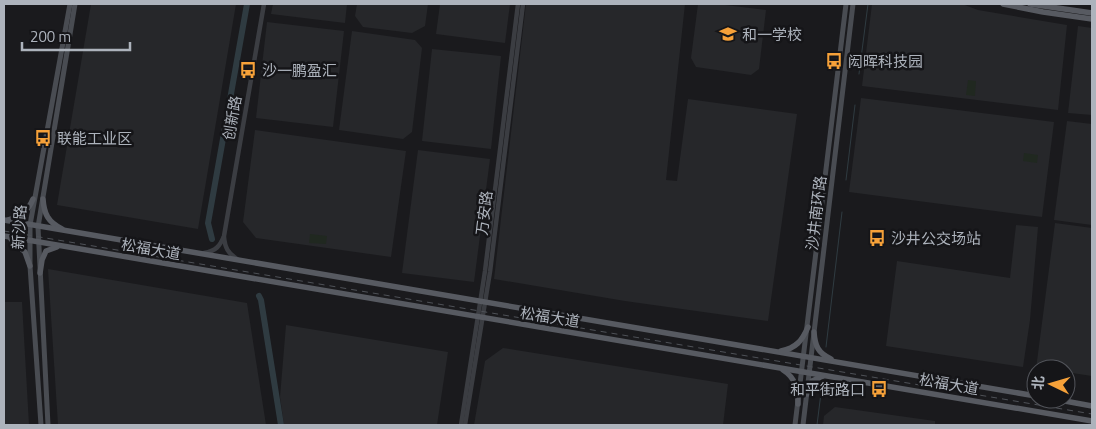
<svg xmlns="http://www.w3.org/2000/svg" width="1096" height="429" viewBox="0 0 1096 429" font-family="'Titillium Web','Noto Sans SC',sans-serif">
	<rect width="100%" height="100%" fill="#1a1a1d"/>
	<!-- built -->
	<g fill="#26272a">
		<path d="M 91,4 L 236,4 L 198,229 L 57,205 Z"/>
		<path d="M 273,4 L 347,4 L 345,23 L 271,14 Z"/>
		<path d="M 357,4 L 428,4 L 425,26 L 412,33 L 363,27 L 355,16 Z"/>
		<path d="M 440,4 L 510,4 L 505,43 L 436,34 Z"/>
		<path d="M 526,4 L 685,4 L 666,180 L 677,181 L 688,99 L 797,114 L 768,321 L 625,301 L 494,279 Z"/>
		<path d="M 698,4 L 717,4 L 766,10 L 759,69 L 751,75 L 696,67 L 691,58 Z"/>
		<path d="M 872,4 L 962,4 L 978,10 L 1067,25 L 1058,110 L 862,86 Z"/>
		<path d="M 267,22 L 344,31 L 333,127 L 256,118 Z"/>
		<path d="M 1078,26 L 1092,28 L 1092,115 L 1068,113 Z"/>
		<path d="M 352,31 L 415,40 L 422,48 L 412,132 L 403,139 L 339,130 Z"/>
		<path d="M 432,49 L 501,56 L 491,149 L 422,141 Z"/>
		<path d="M 861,98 L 1054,122 L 1042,217 L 849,192 Z"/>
		<path d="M 1067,121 L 1092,124 L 1092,225 L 1054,220 Z"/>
		<path d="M 255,130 L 406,151 L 391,257 L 256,238 L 243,222 Z"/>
		<path d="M 418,150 L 490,159 L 474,282 L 402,273 Z"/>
		<path d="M 1055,223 L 1092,228 L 1092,376 L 1066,372 L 1066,369 L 1036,369 Z"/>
		<path d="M 1016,225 L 1038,227 L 1030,320 L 1023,367 L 886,346 L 897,261 L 1010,278 Z"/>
		<path d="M 48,269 L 247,303 L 266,425 L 58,425 Z"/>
		<path d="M 4,302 L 22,302 L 29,425 L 4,425 Z"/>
		<path d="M 286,325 L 448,352 L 437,425 L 284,425 L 280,397 Z"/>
		<path d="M 503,348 L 728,384 L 723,425 L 474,425 L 485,361 Z"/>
		<path d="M 835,407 L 935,421 L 935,425 L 823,425 L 824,416 Z"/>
	</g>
	<!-- green -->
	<g fill="#202820">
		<path d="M 968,80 L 976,81 L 975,96 L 966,95 Z"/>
		<path d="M 1024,153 L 1038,155 L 1037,163 L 1023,161 Z"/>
		<path d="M 310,234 L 327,236 L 326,244 L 309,243 Z"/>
	</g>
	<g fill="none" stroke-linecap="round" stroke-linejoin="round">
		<!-- stream -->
		<g stroke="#2f3b41" stroke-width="1">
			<path d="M 859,74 L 868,4"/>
			<path d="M 846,180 L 855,105"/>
			<path d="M 826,347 L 842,212"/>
			<path d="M 817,425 L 822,385"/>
		</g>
		<!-- river -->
		<g stroke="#2f3b41" stroke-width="6">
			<path d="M 212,239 L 208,223 L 247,4"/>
			<path d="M 259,296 L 261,300 L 281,425"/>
		</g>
		<!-- tertiary -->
		<g stroke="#3b3d42" stroke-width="4.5">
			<path d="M 224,237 C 225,248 228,253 237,259"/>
			<path d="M 204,253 C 216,251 220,246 224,236 L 264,4"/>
			<path d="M 461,425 L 485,271 L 518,4"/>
			<path d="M 465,425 L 490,272 L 523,4"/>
		</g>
		<!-- secondary -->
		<g stroke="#494c52" stroke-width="5">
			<path d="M 41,425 L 30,266 L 30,225 L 70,4"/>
			<path d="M 48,425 L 38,227 L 75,4"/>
			<path d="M 795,425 L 846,4"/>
			<path d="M 803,425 L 853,4"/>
		</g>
		<!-- primary -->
		<g stroke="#575a61" stroke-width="5.5">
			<path d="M 1003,4 L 1043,12 L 1092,19"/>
			<path d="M 1030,4 L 1092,13"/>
			<path d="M 43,199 C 44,214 48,222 62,229"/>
			<path d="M 4,220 L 1036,396"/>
			<path d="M 8,220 C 21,217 28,211 33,199"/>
			<path d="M 4,236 L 1092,421"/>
			<path d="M 11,239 L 25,252 L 30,266"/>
			<path d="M 40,273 L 42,260 L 46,251 L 57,247"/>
			<path d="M 814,332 C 815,346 818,353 831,359"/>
			<path d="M 781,351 C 796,348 802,341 808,327"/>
			<path d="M 783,370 C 796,378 798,390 798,404"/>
			<path d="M 807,394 L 812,381 L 823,376"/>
			<path d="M 1054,399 L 1092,406"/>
		</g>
		<!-- rail -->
		<path stroke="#4e5157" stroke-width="1" stroke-dasharray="6 5" stroke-linecap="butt" d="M 4,231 L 1092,414"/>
	</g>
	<!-- icons -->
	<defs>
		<g id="school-bare" transform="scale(1.35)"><path d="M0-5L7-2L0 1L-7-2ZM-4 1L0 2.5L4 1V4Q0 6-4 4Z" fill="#f6a139" stroke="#151518" stroke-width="2.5" paint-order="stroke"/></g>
		<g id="bus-bare" transform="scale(1.35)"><path d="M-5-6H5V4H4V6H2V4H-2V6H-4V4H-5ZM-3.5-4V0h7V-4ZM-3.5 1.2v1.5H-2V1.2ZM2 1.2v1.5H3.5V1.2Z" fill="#f6a139" stroke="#151518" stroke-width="2.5" paint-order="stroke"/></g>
	</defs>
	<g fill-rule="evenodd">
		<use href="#school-bare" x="728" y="34"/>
		<use href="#bus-bare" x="834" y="61"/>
		<use href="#bus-bare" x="248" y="70"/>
		<use href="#bus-bare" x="43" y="138"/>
		<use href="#bus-bare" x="877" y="238"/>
		<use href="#bus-bare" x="879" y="389"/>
	</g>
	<g text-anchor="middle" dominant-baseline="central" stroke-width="5" stroke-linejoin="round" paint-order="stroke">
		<!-- poi labels -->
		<g font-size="15" fill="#adb3bc" stroke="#151518" text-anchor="start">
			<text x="742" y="34">和一学校</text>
			<text x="848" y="61">闳晖科技园</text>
			<text x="262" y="70">沙一鹏盈汇</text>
			<text x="57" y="138">联能工业区</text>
			<text x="891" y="238">沙井公交场站</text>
			<text x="865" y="389" text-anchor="end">和平街路口</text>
		</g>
		<!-- street labels -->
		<g font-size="15" fill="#adb3bc" stroke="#151518">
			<text transform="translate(232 118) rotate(-80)">创新路</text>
			<text transform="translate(484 213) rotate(-83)">万安路</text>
			<text transform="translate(816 213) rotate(-83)">沙井南环路</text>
			<text transform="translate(19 227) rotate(-86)">新沙路</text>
			<text transform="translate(151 249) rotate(10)">松福大道</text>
			<text transform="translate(550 317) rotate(9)">松福大道</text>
			<text transform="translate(949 384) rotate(10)">松福大道</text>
		</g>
	</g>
	<!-- border -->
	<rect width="1096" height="429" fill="none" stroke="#adb3bc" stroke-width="10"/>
	<!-- north arrow -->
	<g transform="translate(1051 384) rotate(275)"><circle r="24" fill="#151518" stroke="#52545a"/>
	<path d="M0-4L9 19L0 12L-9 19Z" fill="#f6a139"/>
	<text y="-8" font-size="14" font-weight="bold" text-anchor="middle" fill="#adb3bc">北</text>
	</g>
	<!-- scale -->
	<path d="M22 42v8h108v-8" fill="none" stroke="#adb3bc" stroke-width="2.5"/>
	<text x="30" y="42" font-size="15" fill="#adb3bc" stroke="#151518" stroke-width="4" paint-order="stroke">200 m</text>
</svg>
